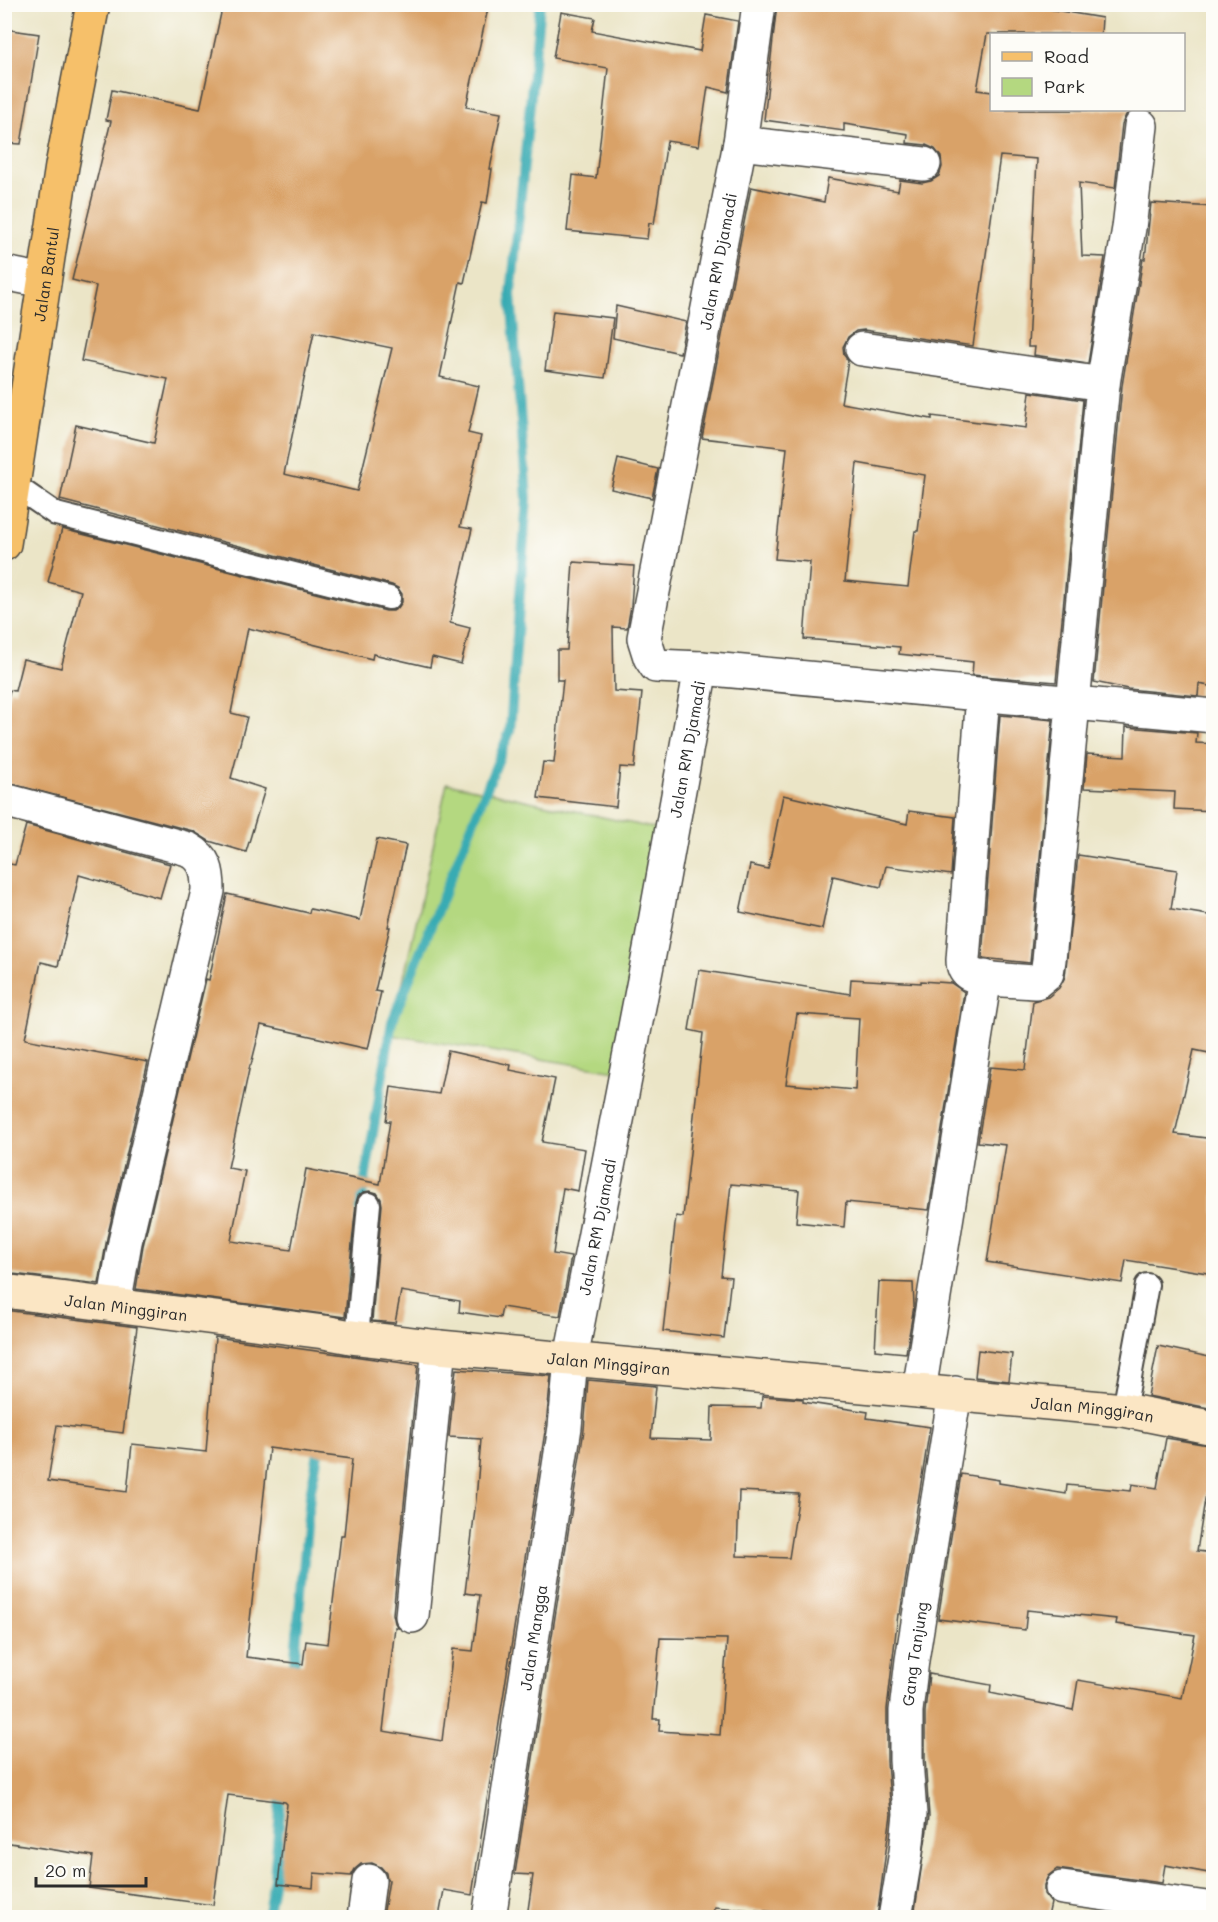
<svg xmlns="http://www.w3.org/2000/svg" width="1218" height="1922" viewBox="0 0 1218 1922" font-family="Mali,sans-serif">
	<rect width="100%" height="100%" fill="#fdfcf7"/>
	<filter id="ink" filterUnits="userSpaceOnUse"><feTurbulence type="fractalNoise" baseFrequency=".0167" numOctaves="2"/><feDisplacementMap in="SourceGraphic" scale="12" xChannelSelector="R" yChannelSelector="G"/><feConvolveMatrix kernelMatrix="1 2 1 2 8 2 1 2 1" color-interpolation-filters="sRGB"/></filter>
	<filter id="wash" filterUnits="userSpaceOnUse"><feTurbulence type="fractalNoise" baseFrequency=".008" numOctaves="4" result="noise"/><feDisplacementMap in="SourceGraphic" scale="24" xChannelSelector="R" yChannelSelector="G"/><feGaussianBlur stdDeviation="1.35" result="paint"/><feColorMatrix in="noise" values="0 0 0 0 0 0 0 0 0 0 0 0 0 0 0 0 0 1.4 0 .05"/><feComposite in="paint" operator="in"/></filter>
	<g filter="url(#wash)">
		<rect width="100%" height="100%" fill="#ebe5c7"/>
		<!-- green -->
		<path fill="#b4d880" stroke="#708256" stroke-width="1.5" d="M 447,783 L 671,832 L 628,1073 L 391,1035 Z"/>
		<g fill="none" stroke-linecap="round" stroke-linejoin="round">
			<!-- stream -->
			<g stroke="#39abb3" stroke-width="10">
				<path d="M 360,1209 L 392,1022 L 510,731 L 527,498 L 511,295 L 540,4"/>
				<path d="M 347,1285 L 356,1230"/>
				<path d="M 293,1677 L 310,1495 L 320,1443"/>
				<path d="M 267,1918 L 274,1878 L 282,1789"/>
			</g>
		</g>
		<g id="blocks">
			<!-- building -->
			<g fill="#d9a268" fill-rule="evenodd">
				<path d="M 223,4 L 489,4 L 466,107 L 501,113 L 490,169 L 492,169 L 487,203 L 482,202 L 464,283 L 460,282 L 440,377 L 479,386 L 468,433 L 481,436 L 460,527 L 472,529 L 450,623 L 470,628 L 461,664 L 432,657 L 430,667 L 373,654 L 372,659 L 248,628 L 231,713 L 247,717 L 231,778 L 265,789 L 246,852 L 209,841 L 193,831 L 4,782 L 4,712 L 10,690 L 15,691 L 23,659 L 61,668 L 81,591 L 48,582 L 62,529 L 386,611 L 393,611 L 398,608 L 402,602 L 402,594 L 398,588 L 392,585 L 60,500 L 76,425 L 154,443 L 168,379 L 81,361 L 96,286 L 72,280 L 111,121 L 106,120 L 112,90 L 200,109 ZM 314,332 L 392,348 L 357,491 L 284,474 Z"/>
				<path d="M 777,4 L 1018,4 L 1102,18 L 1101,34 L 987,34 L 977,90 L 992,92 L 992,110 L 1132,110 L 1126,115 L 1122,124 L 1115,188 L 1079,183 L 1082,256 L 1105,257 L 1088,363 L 1034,355 L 1035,347 L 1028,347 L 1037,159 L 1000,156 L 973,346 L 864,330 L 856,331 L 848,337 L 843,347 L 844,355 L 848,361 L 841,403 L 932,419 L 932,416 L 1026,428 L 1030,392 L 1083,400 L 1056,682 L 972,675 L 973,662 L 899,654 L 900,647 L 804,639 L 810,562 L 775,559 L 787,448 L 702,438 L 751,187 L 824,202 L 828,178 L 898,191 L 900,180 L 922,183 L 931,181 L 939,176 L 942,167 L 941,157 L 935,149 L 926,145 L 907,143 L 908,134 L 844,124 L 844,131 L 764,120 ZM 857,463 L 925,475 L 918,531 L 915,531 L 908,587 L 845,581 Z"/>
				<path d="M 561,12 L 595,18 L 592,31 L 700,51 L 706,15 L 738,21 L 728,92 L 708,87 L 699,146 L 667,141 L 654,224 L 649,223 L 647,239 L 567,231 L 573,175 L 596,178 L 608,68 L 553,58 Z"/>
				<path d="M 4,29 L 39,34 L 21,144 L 4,143 Z"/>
				<path d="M 1151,203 L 1214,207 L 1214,687 L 1199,684 L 1198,696 L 1128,689 L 1094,682 L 1122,386 L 1143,259 L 1145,259 Z"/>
				<path d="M 616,306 L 686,322 L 680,353 L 613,338 Z"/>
				<path d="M 553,311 L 613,318 L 605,378 L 545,370 Z"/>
				<path d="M 618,459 L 658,469 L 652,498 L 611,489 Z"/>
				<path d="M 573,562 L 634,566 L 631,606 L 627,628 L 613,627 L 614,691 L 642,693 L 634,768 L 620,767 L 616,807 L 538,798 L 543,762 L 554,763 L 563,680 L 557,680 L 557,650 L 567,650 Z"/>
				<path d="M 1000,715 L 1053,720 L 1030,963 L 982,958 Z"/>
				<path d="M 1126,727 L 1197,733 L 1196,743 L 1214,744 L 1214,811 L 1174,809 L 1175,792 L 1084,788 L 1087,754 L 1125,756 Z"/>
				<path d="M 783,795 L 907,824 L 909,811 L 955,817 L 951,875 L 886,866 L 881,887 L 833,876 L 822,929 L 740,912 L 750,865 L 768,869 Z"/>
				<path d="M 26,825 L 170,864 L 160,898 L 79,875 L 58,966 L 41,962 L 25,1039 L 148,1062 L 107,1238 L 99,1284 L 4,1273 L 4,863 L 15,865 Z"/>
				<path d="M 377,839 L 406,845 L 388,927 L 390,927 L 375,991 L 381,992 L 368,1049 L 261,1025 L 251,1065 L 250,1065 L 228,1168 L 245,1171 L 231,1241 L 291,1250 L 306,1169 L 380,1184 L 390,1121 L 386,1121 L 391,1087 L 439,1094 L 448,1051 L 511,1065 L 510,1070 L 555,1079 L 542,1142 L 585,1149 L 578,1191 L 563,1188 L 553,1254 L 571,1257 L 560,1316 L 502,1307 L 500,1318 L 459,1312 L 460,1301 L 401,1291 L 395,1323 L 372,1321 L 382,1205 L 381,1199 L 377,1193 L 370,1191 L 363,1192 L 358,1196 L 356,1203 L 345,1317 L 136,1289 L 143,1246 L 206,979 L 209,980 L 227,894 L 309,913 L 310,909 L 360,920 Z"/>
				<path d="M 1078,855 L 1177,870 L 1171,909 L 1214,916 L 1214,1054 L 1194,1050 L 1175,1134 L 1214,1139 L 1214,1274 L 1126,1260 L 1122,1283 L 987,1262 L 1006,1145 L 978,1142 L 990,1067 L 1025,1070 L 1033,1001 L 1048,997 L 1059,988 L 1065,977 Z"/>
				<path d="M 699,970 L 850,994 L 851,979 L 921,983 L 921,981 L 951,983 L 964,992 L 929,1210 L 846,1202 L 844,1227 L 796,1222 L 799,1190 L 731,1184 L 721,1276 L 731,1277 L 724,1338 L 663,1331 L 676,1216 L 683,1217 L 703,1033 L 689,1030 ZM 797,1014 L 859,1018 L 855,1090 L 786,1084 Z"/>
				<path d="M 879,1282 L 913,1283 L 914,1306 L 906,1353 L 875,1350 Z"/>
				<path d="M 4,1310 L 137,1327 L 123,1433 L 57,1425 L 48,1481 L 127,1492 L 132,1444 L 206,1452 L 215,1337 L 418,1365 L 393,1614 L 395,1623 L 398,1628 L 395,1627 L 383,1731 L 442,1741 L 453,1649 L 473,1651 L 480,1595 L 465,1593 L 476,1500 L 481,1439 L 449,1437 L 456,1369 L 551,1376 L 546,1425 L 472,1895 L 444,1890 L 439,1917 L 383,1917 L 389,1880 L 387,1880 L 386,1873 L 381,1867 L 372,1863 L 361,1864 L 355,1869 L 351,1876 L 314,1873 L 313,1888 L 278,1884 L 287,1804 L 285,1802 L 228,1795 L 213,1905 L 89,1888 L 93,1856 L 4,1842 ZM 269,1448 L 352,1459 L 344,1535 L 341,1535 L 328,1644 L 306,1641 L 303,1664 L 246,1657 Z"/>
				<path d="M 1158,1346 L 1214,1358 L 1214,1409 L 1148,1396 Z"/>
				<path d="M 978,1350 L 1012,1354 L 1009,1381 L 975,1377 Z"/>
				<path d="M 588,1380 L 656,1386 L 651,1438 L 711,1440 L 712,1407 L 761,1408 L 762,1396 L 803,1399 L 803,1402 L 868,1412 L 867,1418 L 930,1427 L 900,1614 L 898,1614 L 887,1709 L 887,1761 L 891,1814 L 877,1917 L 775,1917 L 776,1912 L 714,1907 L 713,1917 L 527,1917 L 533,1875 L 515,1874 L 584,1430 ZM 739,1491 L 799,1494 L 789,1558 L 737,1556 ZM 660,1638 L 727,1639 L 720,1735 L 659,1731 L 660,1719 L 653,1719 Z"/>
				<path d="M 1166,1438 L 1214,1446 L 1214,1494 L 1206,1493 L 1197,1551 L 1214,1553 L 1214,1874 L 1165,1865 L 1162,1883 L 1057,1869 L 1048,1876 L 1044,1885 L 1044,1894 L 1051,1903 L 1048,1917 L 914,1917 L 929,1816 L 925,1759 L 925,1712 L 929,1674 L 991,1685 L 990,1693 L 1073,1710 L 1078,1680 L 1182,1698 L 1195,1635 L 1116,1624 L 1117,1619 L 1027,1610 L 1025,1630 L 938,1619 L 961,1474 L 999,1480 L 999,1483 L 1066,1494 L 1067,1485 L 1131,1491 L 1132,1484 L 1157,1488 Z"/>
			</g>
		</g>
	</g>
	<g filter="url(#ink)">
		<use href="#blocks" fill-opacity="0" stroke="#484742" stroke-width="1.5"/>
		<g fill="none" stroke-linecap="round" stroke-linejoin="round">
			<!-- lane casing -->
			<g stroke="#484742" stroke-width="26">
				<g id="lane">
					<path d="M 14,485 L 56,514 L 389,598"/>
					<path d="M 357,1338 L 369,1204"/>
					<path d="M 1124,1410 L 1147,1285"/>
				</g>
			</g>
			<!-- street casing -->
			<g stroke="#484742" stroke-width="36">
				<g id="street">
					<path d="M 740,143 L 924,164"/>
					<path d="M 4,273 L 44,281"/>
					<path d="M 862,349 L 1103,384 L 1049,960 L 1047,973 L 1036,982 C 1021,981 979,980 968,973 C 964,970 963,964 963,960 L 983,694"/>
					<path d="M 1103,384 L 1129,228 L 1141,126"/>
					<path d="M 701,668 L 1214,716"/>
					<path d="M 4,800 L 188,849 C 206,859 208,871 208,891 L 125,1242 L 114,1305"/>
					<path d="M 919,1391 L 985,977"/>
					<path d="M 412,1616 L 439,1347"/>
					<path d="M 1062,1888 L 1214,1909"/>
					<path d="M 364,1918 L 369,1881"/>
					<path id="s1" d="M 489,1918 L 565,1427 L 571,1358 L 652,939 L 701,668 L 656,666 L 650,657 L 644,638 L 740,143 L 759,4"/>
					<path id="s2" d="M 895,1918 L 906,1852 L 910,1814 L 906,1760 L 906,1711 L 912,1660 L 955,1393"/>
				</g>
			</g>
			<!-- secondary casing -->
			<g stroke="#484742" stroke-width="36">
				<g id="secondary">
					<path id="s3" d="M 4,1291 L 324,1332 L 351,1337 L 439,1347 L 1124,1410 L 1214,1428"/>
				</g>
			</g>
			<!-- primary casing -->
			<g stroke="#484742" stroke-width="36">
				<g id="primary">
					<path id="s4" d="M 4,544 L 62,166 L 93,4"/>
				</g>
			</g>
			<!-- lane -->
			<use href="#lane" stroke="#fff" stroke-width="22"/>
			<!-- street -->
			<use href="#street" stroke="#fff" stroke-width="33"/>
			<!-- secondary -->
			<use href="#secondary" stroke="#fbe6c4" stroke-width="33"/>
			<!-- primary -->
			<use href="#primary" stroke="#f6c06b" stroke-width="33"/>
		</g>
	</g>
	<g text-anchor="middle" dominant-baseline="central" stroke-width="5" stroke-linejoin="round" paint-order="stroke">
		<!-- street labels -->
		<g font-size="16" fill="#2b2b2b" stroke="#fdfcf7">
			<text stroke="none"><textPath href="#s1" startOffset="1728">Jalan RM Djamadi</textPath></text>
			<text stroke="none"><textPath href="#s4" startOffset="273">Jalan Bantul</textPath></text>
			<text stroke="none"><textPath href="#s1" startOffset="1186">Jalan RM Djamadi</textPath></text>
			<text stroke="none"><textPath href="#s1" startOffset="700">Jalan RM Djamadi</textPath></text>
			<text stroke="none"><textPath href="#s3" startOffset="123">Jalan Minggiran</textPath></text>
			<text stroke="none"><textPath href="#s3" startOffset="609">Jalan Minggiran</textPath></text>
			<text stroke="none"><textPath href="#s3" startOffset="1095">Jalan Minggiran</textPath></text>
			<text stroke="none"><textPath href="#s1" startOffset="284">Jalan Mangga</textPath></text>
			<text stroke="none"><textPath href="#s2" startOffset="266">Gang Tanjung</textPath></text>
		</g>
	</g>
	<!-- margin -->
	<rect width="1218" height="1922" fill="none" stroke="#fdfcf7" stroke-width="24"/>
	<!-- legend -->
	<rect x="990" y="33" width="195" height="78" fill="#fdfcf7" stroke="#a9a8a5" stroke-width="1.5"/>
	<rect x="1002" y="52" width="30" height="9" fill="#f6c06b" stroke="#a9a8a5" stroke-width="1.5"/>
	<text x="1044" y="63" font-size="18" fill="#2b2b2b">Road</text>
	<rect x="1002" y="78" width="30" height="18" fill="#b4d880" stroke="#a9a8a5" stroke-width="1.5"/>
	<text x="1044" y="93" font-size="18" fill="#2b2b2b">Park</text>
	<!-- scale -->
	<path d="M36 1877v9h110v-9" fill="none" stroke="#2b2b2b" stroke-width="3"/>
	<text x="45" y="1877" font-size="18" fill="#2b2b2b" stroke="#fdfcf7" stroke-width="4.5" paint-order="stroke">20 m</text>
</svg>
